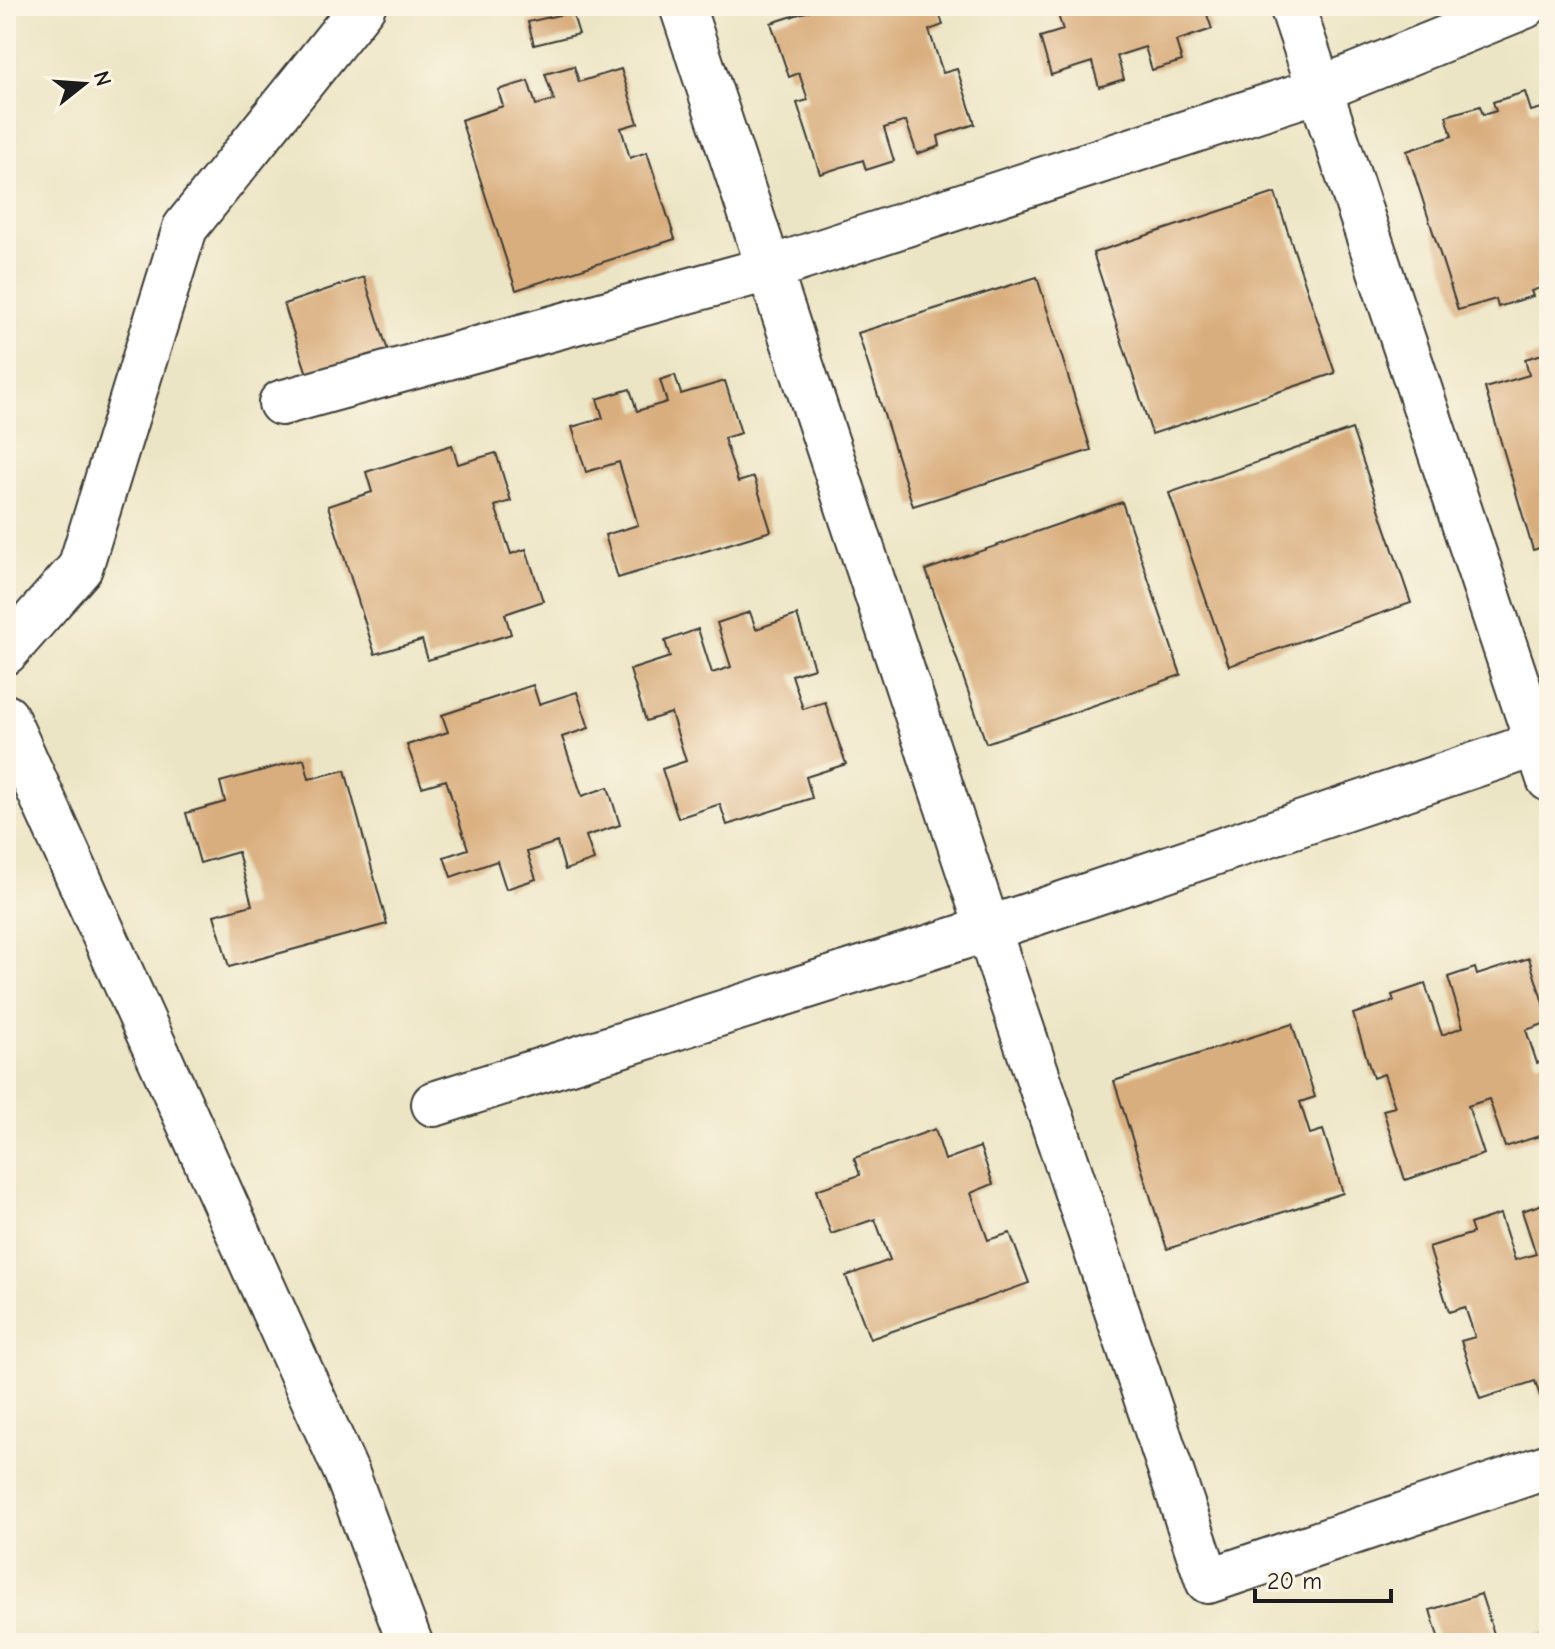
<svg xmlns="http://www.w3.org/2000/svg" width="1555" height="1649" viewBox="0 0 1555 1649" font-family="'Comic Neue',sans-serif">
	<rect width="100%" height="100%" fill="#fcf5e5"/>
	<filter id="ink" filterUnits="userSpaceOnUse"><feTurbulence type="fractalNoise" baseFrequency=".0125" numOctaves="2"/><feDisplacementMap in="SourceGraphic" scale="16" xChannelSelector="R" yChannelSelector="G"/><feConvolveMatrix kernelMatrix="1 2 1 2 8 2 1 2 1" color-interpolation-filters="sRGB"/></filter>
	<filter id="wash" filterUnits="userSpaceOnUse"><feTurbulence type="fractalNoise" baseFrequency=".006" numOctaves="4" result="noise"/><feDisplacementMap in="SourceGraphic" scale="32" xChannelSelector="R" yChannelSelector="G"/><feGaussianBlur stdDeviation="1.8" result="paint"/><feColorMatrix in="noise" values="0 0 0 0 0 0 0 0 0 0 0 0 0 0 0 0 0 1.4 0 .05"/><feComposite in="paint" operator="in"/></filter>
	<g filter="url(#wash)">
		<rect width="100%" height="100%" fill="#ece5c5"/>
		<g id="blocks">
			<!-- building -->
			<g fill="#d9ae7e">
				<path d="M 807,6 L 937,6 L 943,25 L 929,30 L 943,73 L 957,69 L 975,124 L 938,136 L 940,146 L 917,154 L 906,121 L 884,128 L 894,161 L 866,170 L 863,160 L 820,174 L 797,103 L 808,100 L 799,73 L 789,77 L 771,23 L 809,11 Z"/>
				<path d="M 1055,6 L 1204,6 L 1212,29 L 1176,41 L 1182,61 L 1152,70 L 1145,47 L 1117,56 L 1124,79 L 1099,87 L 1092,62 L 1051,75 L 1040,37 L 1063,30 Z"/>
				<path d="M 572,12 L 579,34 L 534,45 L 528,22 Z"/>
				<path d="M 574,66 L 579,82 L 621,69 L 638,123 L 621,128 L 630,158 L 647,152 L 675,239 L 516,290 L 461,120 L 503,106 L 498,90 L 528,81 L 536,105 L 554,100 L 545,74 Z"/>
				<path d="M 1525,92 L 1531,111 L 1549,106 L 1549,292 L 1546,286 L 1531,291 L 1533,296 L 1498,307 L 1496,299 L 1458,310 L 1407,151 L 1452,136 L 1446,116 L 1480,106 L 1483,115 L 1496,111 L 1493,102 Z"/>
				<path d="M 1275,193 L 1335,373 L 1152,434 L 1093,253 Z"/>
				<path d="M 364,277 L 388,351 L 308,377 L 284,304 Z"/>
				<path d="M 1037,277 L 1091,450 L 913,506 L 858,333 Z"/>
				<path d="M 1549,352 L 1549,545 L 1533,550 L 1485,388 L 1529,375 L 1525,359 Z"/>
				<path d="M 675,375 L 681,394 L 725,381 L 741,433 L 724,438 L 738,482 L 754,477 L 771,531 L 618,578 L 605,535 L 638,525 L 619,462 L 586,472 L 572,427 L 603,418 L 597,399 L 630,389 L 637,411 L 667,402 L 660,380 Z"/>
				<path d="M 1352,429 L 1411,603 L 1229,666 L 1169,493 Z"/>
				<path d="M 452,445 L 458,464 L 496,453 L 511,501 L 495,506 L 511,554 L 526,549 L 543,601 L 505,614 L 511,634 L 428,660 L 422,640 L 375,654 L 328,506 L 372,492 L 366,472 Z"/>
				<path d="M 1122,502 L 1181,675 L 986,743 L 926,570 Z"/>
				<path d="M 750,612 L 756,629 L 797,615 L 814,668 L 792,675 L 803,709 L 825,702 L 846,764 L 806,777 L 812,798 L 727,825 L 720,804 L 678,818 L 662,769 L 686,761 L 671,713 L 646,721 L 630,670 L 670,657 L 665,641 L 698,629 L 712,673 L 731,667 L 717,623 Z"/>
				<path d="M 533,685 L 539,704 L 577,692 L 589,728 L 562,737 L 582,796 L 608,787 L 620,825 L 586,836 L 594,860 L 565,870 L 557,842 L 527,852 L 536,879 L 506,889 L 497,861 L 451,877 L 444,857 L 468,849 L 446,780 L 422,787 L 407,745 L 448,732 L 442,715 Z"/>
				<path d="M 304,759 L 309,779 L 345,770 L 387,924 L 229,967 L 214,915 L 252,905 L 238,852 L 200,863 L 186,813 L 225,802 L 220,782 Z"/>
				<path d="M 1529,958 L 1549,1022 L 1526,1030 L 1537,1063 L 1549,1059 L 1549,1133 L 1505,1147 L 1489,1099 L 1468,1106 L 1484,1154 L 1405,1180 L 1383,1110 L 1395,1107 L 1384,1074 L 1373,1078 L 1353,1014 L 1394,1001 L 1392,995 L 1425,984 L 1442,1035 L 1463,1027 L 1448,977 L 1475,968 L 1477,975 Z"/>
				<path d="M 1292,1024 L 1315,1097 L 1300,1102 L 1310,1134 L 1323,1130 L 1343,1193 L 1167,1249 L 1114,1081 Z"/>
				<path d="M 935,1129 L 945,1160 L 980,1147 L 993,1184 L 971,1193 L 988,1240 L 1010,1233 L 1029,1283 L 870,1339 L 846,1276 L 890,1260 L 875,1219 L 831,1234 L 816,1190 L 860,1175 L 854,1158 Z"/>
				<path d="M 1549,1202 L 1549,1393 L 1540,1396 L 1535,1381 L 1480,1399 L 1461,1341 L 1475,1337 L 1465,1307 L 1449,1312 L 1429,1247 L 1473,1233 L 1470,1224 L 1500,1214 L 1515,1260 L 1536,1254 L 1522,1211 Z"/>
				<path d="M 1481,1594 L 1497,1643 L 1440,1643 L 1430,1610 Z"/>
				<path d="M 1549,1631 L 1549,1643 L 1513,1643 L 1513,1642 Z"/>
			</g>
		</g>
	</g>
	<g filter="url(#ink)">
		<use href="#blocks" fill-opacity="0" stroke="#3b3a35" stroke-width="2"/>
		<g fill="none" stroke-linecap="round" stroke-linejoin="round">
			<!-- minor casing -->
			<g stroke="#3b3a35" stroke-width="48">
				<g id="minor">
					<path d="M 682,6 L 988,929 L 1208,1581 L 1549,1466"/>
					<path d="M 1292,6 L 1549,779"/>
					<path d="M 281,403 L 768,269 L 1321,89 L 1525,6"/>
					<path d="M 6,652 L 80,568 L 185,228 L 363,6"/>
					<path d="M 6,717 L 347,1474 L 410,1643"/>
					<path d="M 434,1104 L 988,929 L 1549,740"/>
				</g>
			</g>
			<!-- minor -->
			<use href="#minor" stroke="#fff" stroke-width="44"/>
		</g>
	</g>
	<!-- margin -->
	<rect width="1555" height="1649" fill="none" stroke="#fcf5e5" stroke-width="32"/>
	<!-- north arrow -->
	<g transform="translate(84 84) rotate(73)" stroke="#fcf5e5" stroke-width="6" paint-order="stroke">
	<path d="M0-6L14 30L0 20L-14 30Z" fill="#1c1c1c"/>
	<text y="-12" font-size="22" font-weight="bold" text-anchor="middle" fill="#1c1c1c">N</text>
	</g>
	<!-- scale -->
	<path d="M1255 1589v12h136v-12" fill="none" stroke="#1c1c1c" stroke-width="4"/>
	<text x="1267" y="1589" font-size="24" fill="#1c1c1c" stroke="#fcf5e5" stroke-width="6" paint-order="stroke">20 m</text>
</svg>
